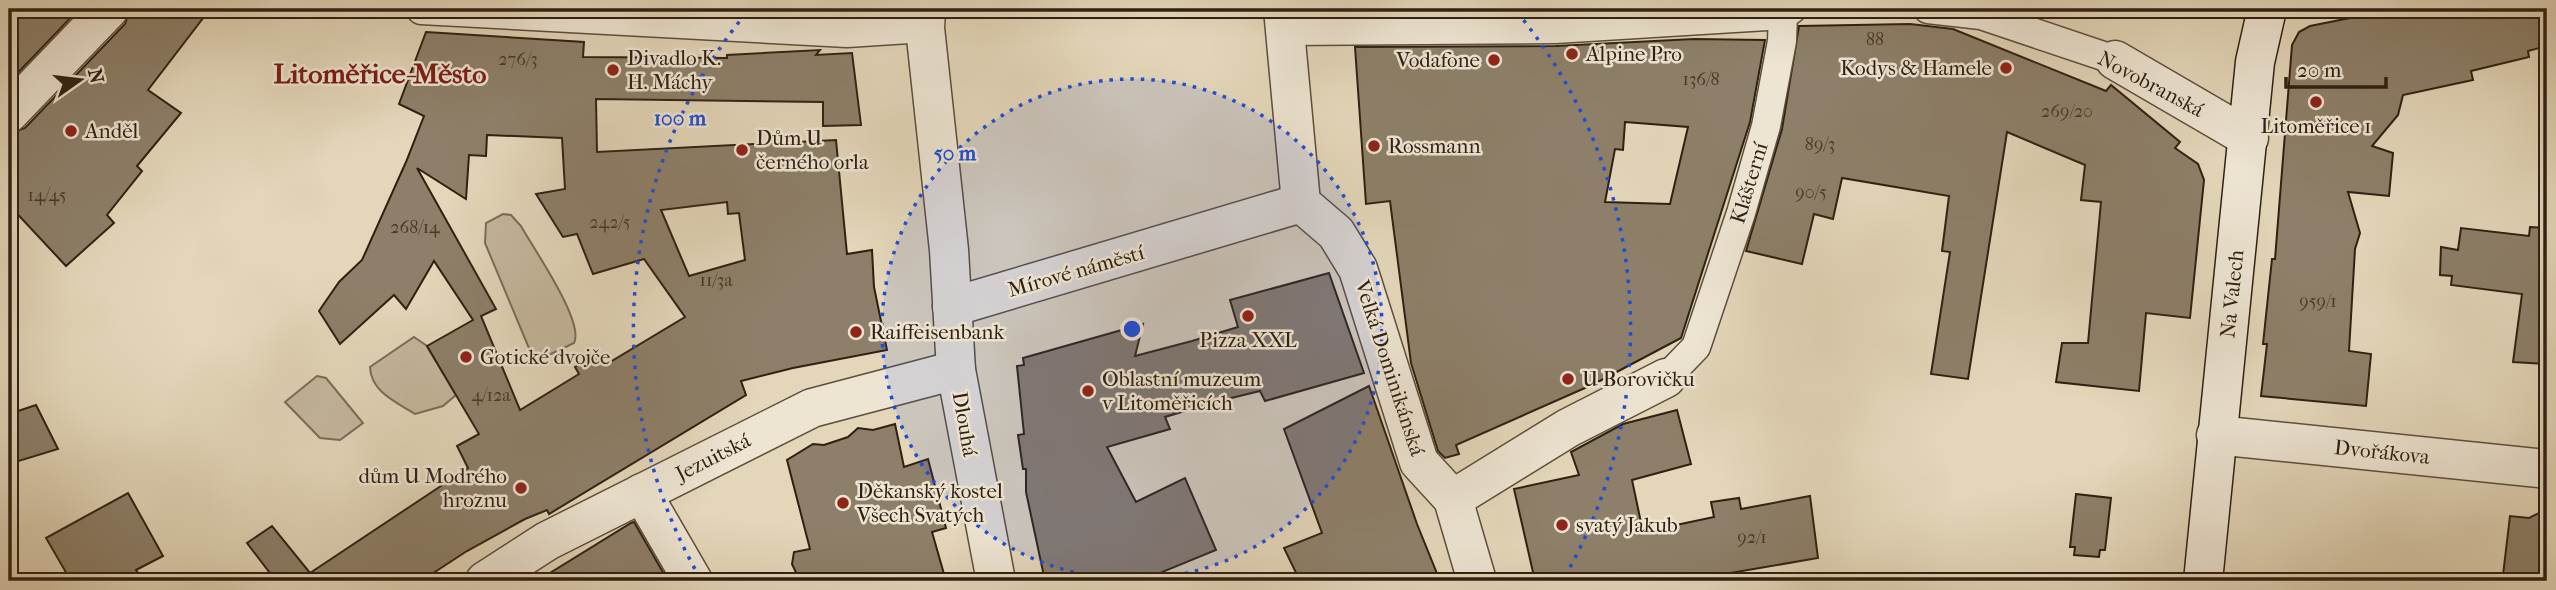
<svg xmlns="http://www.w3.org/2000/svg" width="2556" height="590" viewBox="0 0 2556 590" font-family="'IM FELL French Canon',serif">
	<rect width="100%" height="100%" fill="#e3d6b9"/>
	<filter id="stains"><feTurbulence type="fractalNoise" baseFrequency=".00286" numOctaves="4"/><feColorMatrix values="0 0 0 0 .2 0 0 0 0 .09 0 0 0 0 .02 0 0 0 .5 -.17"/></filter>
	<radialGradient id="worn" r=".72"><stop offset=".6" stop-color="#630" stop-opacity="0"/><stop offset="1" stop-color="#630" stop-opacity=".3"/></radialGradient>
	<!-- green -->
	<g fill="#c5b79d" stroke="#7a6c58" stroke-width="2">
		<path d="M 503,214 L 511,215 L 521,226 C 533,248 585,322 574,343 L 547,356 L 531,353 L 485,243 L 486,223 Z"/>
		<path d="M 414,337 L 427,346 L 456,395 L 443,406 L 415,414 C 396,402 371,392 370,367 Z"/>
		<path d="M 317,376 L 326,378 L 363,423 L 340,440 L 320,438 L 285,402 Z"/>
	</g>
	<!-- building -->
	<g fill="#8d7f69" stroke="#302012" stroke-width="2" fill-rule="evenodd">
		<path d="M 9,9 L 79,9 L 9,82 Z"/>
		<path d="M 130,9 L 210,9 L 148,90 L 181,113 L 137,166 L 142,171 L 107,215 L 114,223 L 66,266 L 9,205 L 9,134 L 25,128 L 125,24 Z"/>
		<path d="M 1354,9 L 1554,9 L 1554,12 L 1354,14 Z"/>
		<path d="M 2395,9 L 2547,9 L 2547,46 L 2528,51 L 2529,57 L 2471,71 L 2473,80 L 2403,95 L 2398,115 L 2372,146 L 2393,153 L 2389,196 L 2348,192 L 2360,233 L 2355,249 L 2349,351 L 2371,354 L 2366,406 L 2261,396 L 2267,344 L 2263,344 L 2272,259 L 2275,259 L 2292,45 L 2299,32 L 2310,26 Z"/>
		<path d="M 1910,24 L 1953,29 L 2106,91 L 2111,85 L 2180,142 L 2175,148 L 2198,164 L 2204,180 L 2190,318 L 2146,313 L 2139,391 L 2056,382 L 2062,343 L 2088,343 L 2101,202 L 2081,200 L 2085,165 L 2007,132 L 1968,379 L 1931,374 L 1950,252 L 1942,251 L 1949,196 L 1842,178 L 1833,219 L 1814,214 L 1802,264 L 1746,251 L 1782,129 L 1799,26 Z"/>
		<path d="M 426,32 L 584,42 L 583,57 L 727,58 L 727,55 L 820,50 L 816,55 L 852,53 L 861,125 L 823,126 L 823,102 L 596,99 L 597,152 L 836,140 L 847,254 L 872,250 L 874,287 L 887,350 L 793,368 L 741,381 L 746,395 L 549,514 L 547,510 L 525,519 L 467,551 L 421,581 L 276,581 L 247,543 L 272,526 L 310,573 L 468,468 L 457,446 L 479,434 L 427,346 L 473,320 L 434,261 L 406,309 L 394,295 L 340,344 L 319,311 L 339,282 L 362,260 L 406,162 L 424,116 L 399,104 ZM 487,135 L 562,138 L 565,189 L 536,194 L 563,237 L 577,234 L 593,274 L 644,259 L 685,317 L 605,365 L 598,353 L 575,367 L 579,374 L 520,410 L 481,316 L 496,309 L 417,168 L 466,199 L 469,155 L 486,156 ZM 727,202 L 728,214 L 739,213 L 745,260 L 689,276 L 661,210 Z"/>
		<path d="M 1694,39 L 1765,40 L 1750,122 L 1681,338 L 1594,384 L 1456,445 L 1459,454 L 1445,458 L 1438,451 L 1411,363 L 1390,201 L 1366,204 L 1355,47 L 1556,46 ZM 1625,122 L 1688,127 L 1670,204 L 1605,202 L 1615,149 L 1623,150 Z"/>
		<path d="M 2530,227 L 2547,228 L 2547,364 L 2513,362 L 2522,294 L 2451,285 L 2452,276 L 2440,275 L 2441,247 L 2458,250 L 2461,228 L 2529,236 Z"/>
		<path d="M 1329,273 L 1364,373 L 1265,401 L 1260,391 L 1215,402 L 1165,417 L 1170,429 L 1107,447 L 1136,502 L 1185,478 L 1216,550 L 1162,572 L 1164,581 L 1045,581 L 1026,492 L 1026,469 L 1023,469 L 1018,435 L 1024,434 L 1017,366 L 1024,365 L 1023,358 L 1143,324 L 1135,356 L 1192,341 L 1238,327 L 1230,300 Z"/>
		<path d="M 1369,386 L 1417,524 L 1440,581 L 1300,581 L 1284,548 L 1322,533 L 1284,429 Z"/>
		<path d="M 36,405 L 58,449 L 9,464 L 9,414 Z"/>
		<path d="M 1677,410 L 1691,464 L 1632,480 L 1643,532 L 1714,517 L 1711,502 L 1739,498 L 1741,509 L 1810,496 L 1818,558 L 1684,581 L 1535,581 L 1514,489 L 1579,475 L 1571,452 L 1623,424 Z"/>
		<path d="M 895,424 L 904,467 L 928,459 L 946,528 L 932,532 L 946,581 L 800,581 L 792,564 L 794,552 L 810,549 L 787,460 L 813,444 L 824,445 L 848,437 L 858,428 L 873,430 Z"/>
		<path d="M 128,493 L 163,556 L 136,570 L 143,581 L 71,581 L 46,538 Z"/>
		<path d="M 2076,494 L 2111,498 L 2105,550 L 2100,550 L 2099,557 L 2074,555 L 2075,547 L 2070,547 Z"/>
		<path d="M 2547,509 L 2547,580 L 2503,575 L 2510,516 L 2529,518 Z"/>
		<path d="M 634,522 L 668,581 L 537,581 L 631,523 Z"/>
	</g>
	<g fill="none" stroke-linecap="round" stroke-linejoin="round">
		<!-- pedestrian casing -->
		<g stroke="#5d4e3c" stroke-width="31">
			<g id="pedestrian">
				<path d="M 1928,9 L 1981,15 L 2115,60"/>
				<path d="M 421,10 L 847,33 L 925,28"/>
				<path d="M 1285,31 L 1555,29 L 1783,15 L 1792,9"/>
				<path d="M 1666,378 L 1696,347 L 1741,213 L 1766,126 L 1782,41 L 1783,15"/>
			</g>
		</g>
		<!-- minor casing -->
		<g stroke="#5d4e3c" stroke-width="41">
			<g id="minor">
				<path d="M 926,9 L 925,28 L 949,250 L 956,370 L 996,581"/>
				<path d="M 1283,9 L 1301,203"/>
				<path d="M 2115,60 L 2249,138"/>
				<path d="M 9,113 L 109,9"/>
				<path d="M 1301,203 L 1336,233 L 1358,269 L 1419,462 L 1453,499 L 1477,581"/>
				<path d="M 952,307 L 1301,203"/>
				<path d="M 2216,435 L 2547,469"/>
				<path d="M 642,493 L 693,581"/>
				<path d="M 1453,499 L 1568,428 L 1666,378"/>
				<path d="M 485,581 L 547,541 L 812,408 L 956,370"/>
			</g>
		</g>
		<!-- secondary casing -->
		<g stroke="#302012" stroke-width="41">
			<path id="secondary" d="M 2203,581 L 2255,62 L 2267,9"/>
		</g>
		<!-- pedestrian -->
		<use href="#pedestrian" stroke="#ede4d2" stroke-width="28"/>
		<!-- minor -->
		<use href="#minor" stroke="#ede4d2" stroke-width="38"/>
		<!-- secondary -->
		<use href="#secondary" stroke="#ede4d2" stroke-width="38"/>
	</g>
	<!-- distance rings -->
	<circle cx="1132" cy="329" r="250" fill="#1d4ed8" fill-opacity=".12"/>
	<g fill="none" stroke="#1d4ed8" stroke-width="3.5" stroke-dasharray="3.5 7">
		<circle cx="1132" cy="329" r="250"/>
		<path d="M700 578A499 499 0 0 1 747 12M1517 12A499 499 0 0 1 1564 578"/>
	</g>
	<!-- markers -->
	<g fill="#8f2418" stroke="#ede4d2" stroke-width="2.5">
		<circle cx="1572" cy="54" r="7"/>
		<circle cx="1494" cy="60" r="7"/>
		<circle cx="2006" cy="68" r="7"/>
		<circle cx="613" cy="70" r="7"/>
		<circle cx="2316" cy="102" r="7"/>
		<circle cx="71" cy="131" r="7"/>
		<circle cx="1374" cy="146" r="7"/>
		<circle cx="742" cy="150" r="7"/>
		<circle cx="1248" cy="316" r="7"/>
		<circle cx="856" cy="332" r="7"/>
		<circle cx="466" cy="357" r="7"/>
		<circle cx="1568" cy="379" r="7"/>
		<circle cx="1088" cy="391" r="7"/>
		<circle cx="521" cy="488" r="7"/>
		<circle cx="843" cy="503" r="7"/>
		<circle cx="1562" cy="525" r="7"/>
	</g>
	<g text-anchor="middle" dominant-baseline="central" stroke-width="5" stroke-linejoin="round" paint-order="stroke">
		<!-- number labels -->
		<g font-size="18" fill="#473828">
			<text x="1875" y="39">88</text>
			<text x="518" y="59">276/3</text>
			<text x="1701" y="79">136/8</text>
			<text x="2067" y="111">269/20</text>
			<text x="1820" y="144">89/3</text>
			<text x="1811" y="192">90/5</text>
			<text x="47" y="195">14/45</text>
			<text x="610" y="222">242/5</text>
			<text x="415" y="227">268/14</text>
			<text x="716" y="280">11/3a</text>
			<text x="2318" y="301">959/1</text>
			<text x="491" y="395">4/12a</text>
			<text x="1752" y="537">92/1</text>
		</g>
		<!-- poi labels -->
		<g font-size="21" fill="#302012" stroke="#ede4d2" text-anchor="start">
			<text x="1586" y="54">Alpine Pro</text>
			<text x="627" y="58">Divadlo K.<tspan x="627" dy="24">H. Máchy</tspan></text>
			<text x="1480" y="60" text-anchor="end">Vodafone</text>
			<text x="1992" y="68" text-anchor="end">Kodys &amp; Hamele</text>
			<text x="2316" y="126" text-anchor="middle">Litoměřice 1</text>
			<text x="85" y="131">Anděl</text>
			<text x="756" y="138">Dům U<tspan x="756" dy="24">černého orla</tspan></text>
			<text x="1388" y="146">Rossmann</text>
			<text x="870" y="332">Raiffeisenbank</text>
			<text x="1248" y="340" text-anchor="middle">Pizza XXL</text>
			<text x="480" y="357">Gotické dvojče</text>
			<text x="1102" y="379">Oblastní muzeum<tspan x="1102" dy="24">v Litoměřicích</tspan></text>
			<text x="1582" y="379">U Borovičku</text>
			<text x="507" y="476" text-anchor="end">dům U Modrého<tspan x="507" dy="24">hroznu</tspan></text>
			<text x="857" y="491">Děkanský kostel<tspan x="857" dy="24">Všech Svatých</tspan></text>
			<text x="1576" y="525">svatý Jakub</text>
		</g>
		<!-- street labels -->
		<g font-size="21" fill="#302012" stroke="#ede4d2">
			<text transform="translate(2151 84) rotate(28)">Novobranská</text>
			<text transform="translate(1749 183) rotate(-73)">Klášterní</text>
			<text transform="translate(1076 271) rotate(-16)">Mírové náměstí</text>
			<text transform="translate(2232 294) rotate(-84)">Na Valech</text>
			<text transform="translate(1390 368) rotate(72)">Velká Dominikánská</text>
			<text transform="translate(965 424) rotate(80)">Dlouhá</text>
			<text transform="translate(2382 452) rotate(6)">Dvořákova</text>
			<text transform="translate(713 457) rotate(-27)">Jezuitská</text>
		</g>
		<!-- district labels -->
		<g font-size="28" font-weight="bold" fill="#7a1f14" stroke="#ede4d2">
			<text x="380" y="73">Litoměřice-Město</text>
		</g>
	</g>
	<circle cx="1132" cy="329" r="10" fill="#1d4ed8" stroke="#ede4d2" stroke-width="3.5"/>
	<g font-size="21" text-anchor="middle" font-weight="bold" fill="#1d4ed8" stroke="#ede4d2" stroke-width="5" stroke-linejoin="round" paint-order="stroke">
		<text x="680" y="125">100 m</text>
		<text x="955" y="160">50 m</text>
	</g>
	<!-- margin -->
	<rect width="2556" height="590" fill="none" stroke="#e3d6b9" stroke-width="35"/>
	<rect x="10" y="10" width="2535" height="569" fill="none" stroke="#302012" stroke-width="3.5"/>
	<rect x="18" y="18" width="2521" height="555" fill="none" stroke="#302012" stroke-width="2"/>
	<!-- north arrow -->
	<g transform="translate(80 80) rotate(76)" stroke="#ede4d2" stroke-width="5" paint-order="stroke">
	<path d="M0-5L12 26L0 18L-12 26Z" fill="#302012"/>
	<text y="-10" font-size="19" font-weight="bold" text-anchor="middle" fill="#302012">N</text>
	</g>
	<!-- scale -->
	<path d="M2286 77v10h100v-10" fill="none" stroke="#302012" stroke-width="3.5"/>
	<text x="2297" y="77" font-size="21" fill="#302012" stroke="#ede4d2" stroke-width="5" paint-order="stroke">20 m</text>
	<rect width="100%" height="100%" filter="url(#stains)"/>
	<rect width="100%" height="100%" fill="url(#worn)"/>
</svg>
